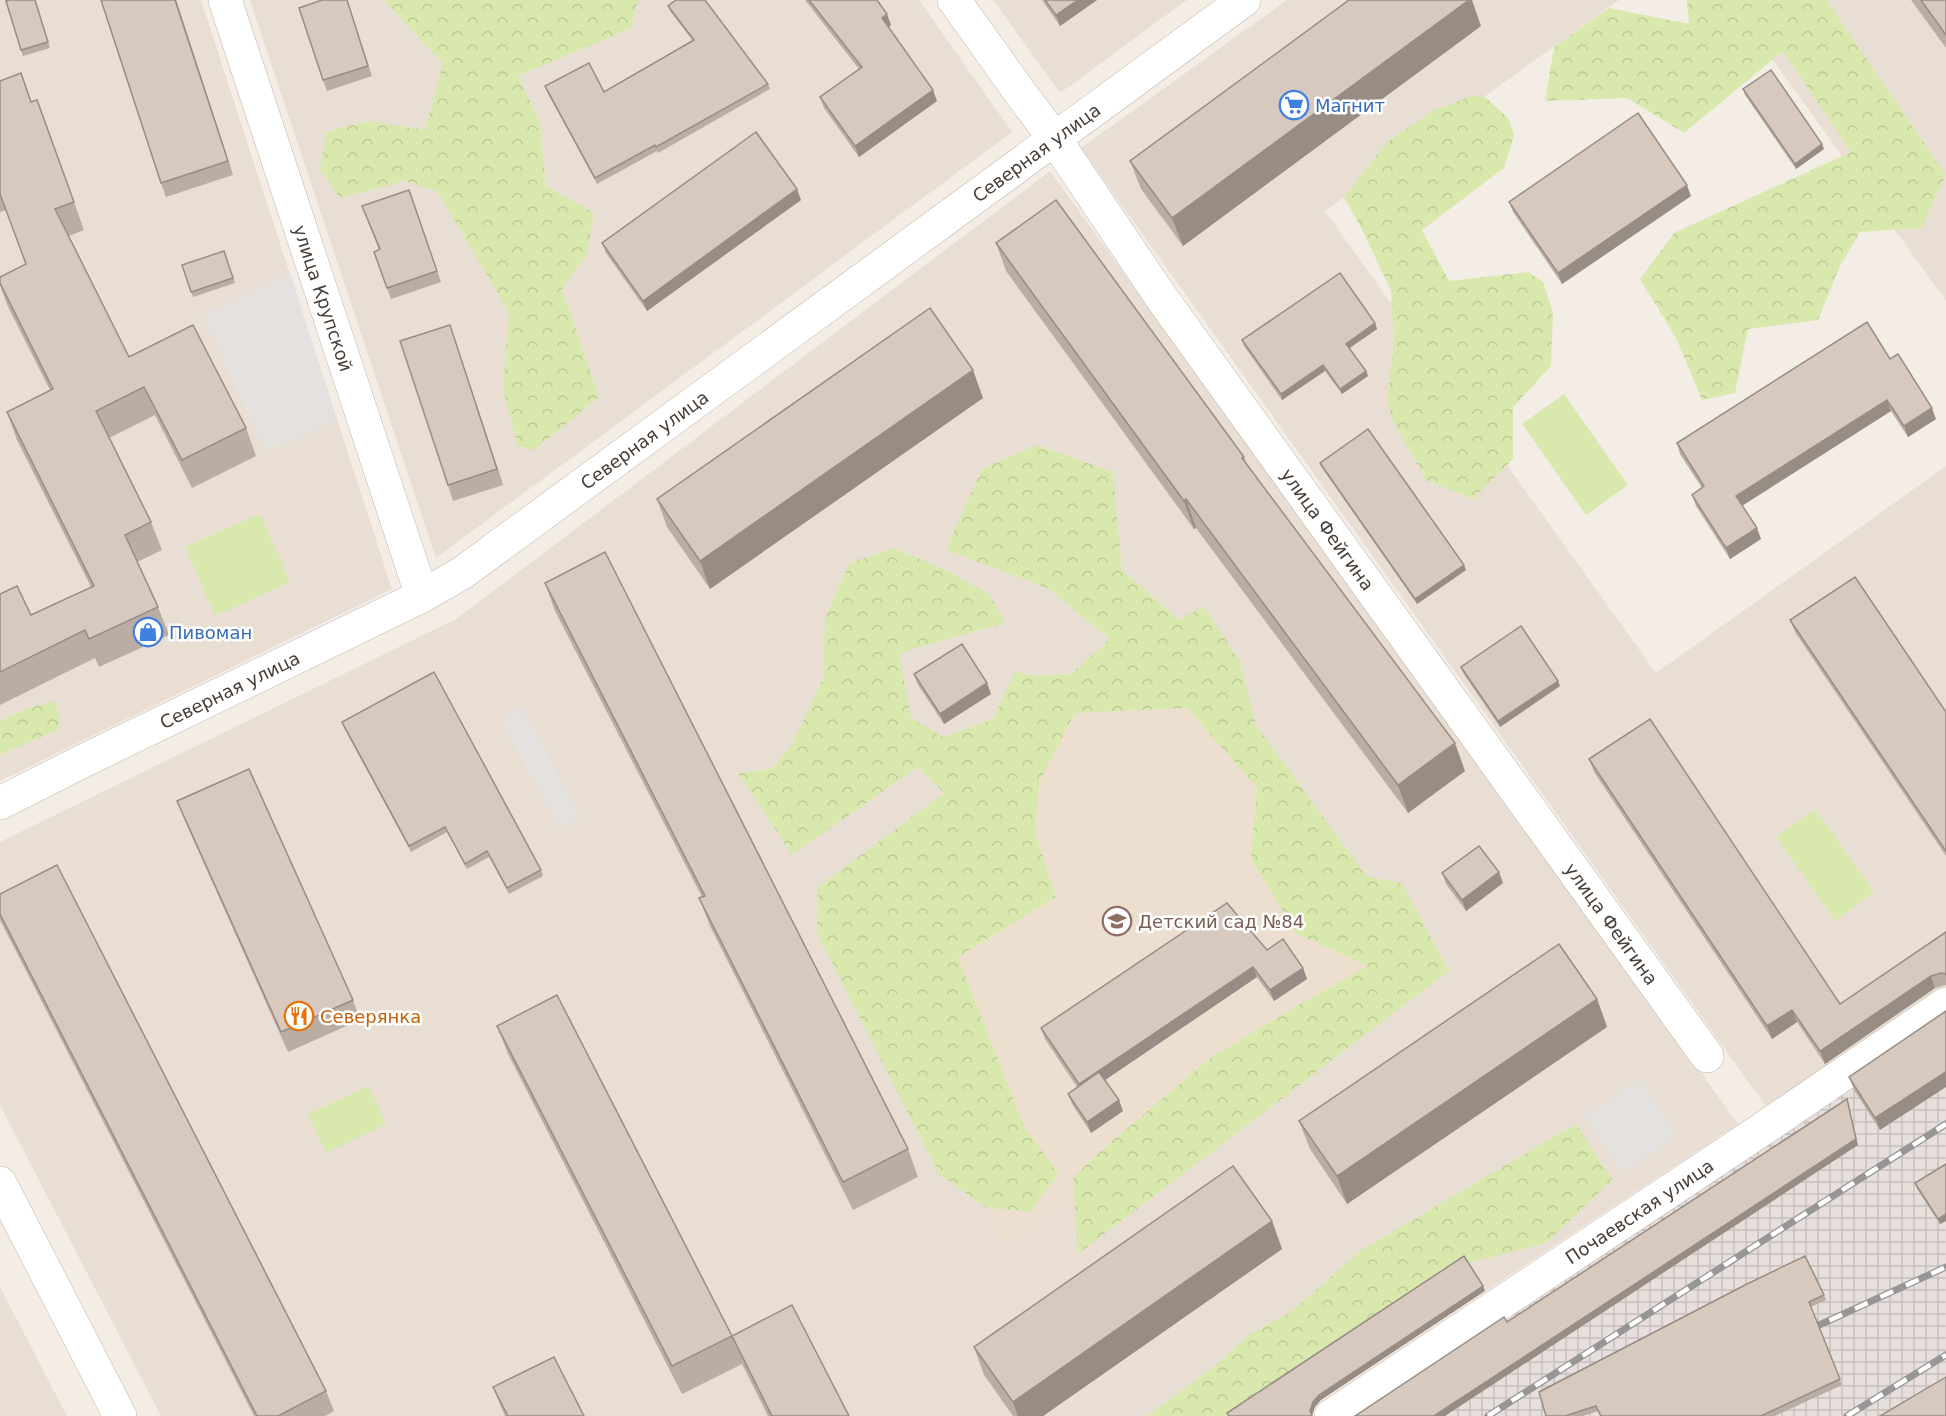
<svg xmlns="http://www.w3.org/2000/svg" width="1946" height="1416" viewBox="0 0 1946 1416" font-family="'DejaVu Sans',sans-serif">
	<defs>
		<pattern id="industrial-grid" width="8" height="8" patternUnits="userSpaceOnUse" patternTransform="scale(1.5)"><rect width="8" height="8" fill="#e6dfdb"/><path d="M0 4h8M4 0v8" fill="none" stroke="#c7c0bd"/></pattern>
		<pattern id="forest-crowns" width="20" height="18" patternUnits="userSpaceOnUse" patternTransform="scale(1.5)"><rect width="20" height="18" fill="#d9e9ae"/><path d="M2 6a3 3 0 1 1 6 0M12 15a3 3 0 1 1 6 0" fill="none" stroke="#bcc996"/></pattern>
	</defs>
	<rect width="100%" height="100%" fill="#f4ede6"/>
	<!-- residential -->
	<g fill="#e8ded4">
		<path d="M 0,0 L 201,0 L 392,589 L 0,781 Z"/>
		<path d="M 250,0 L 919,0 L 1012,132 L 436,558 Z"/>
		<path d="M 993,0 L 1187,0 L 1060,93 Z"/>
		<path d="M 1287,0 L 1619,0 L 1325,211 L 1656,673 L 1946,466 L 1946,988 L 1767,1108 L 1081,148 Z"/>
		<path d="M 1730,0 L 1946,0 L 1946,301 Z"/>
		<path d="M 1050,171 L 1738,1124 L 1296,1416 L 161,1416 L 0,1105 L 0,842 L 456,619 Z"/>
		<path d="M 0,1287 L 67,1416 L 0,1416 Z"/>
	</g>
	<!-- industrial -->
	<path fill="url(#industrial-grid)" d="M 1946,1014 L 1946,1416 L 1345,1416 Z"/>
	<!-- education -->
	<path fill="#eddfd0" d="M 1179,621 L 1423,954 L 1006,1248 L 818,887 Z"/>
	<!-- green -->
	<g fill="#d9e9ae">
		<path d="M 1564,394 L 1628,485 L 1586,515 L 1522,424 Z"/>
		<path d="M 260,514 L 290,582 L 215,616 L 185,547 Z"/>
		<path d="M 1815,809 L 1874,892 L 1835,921 L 1776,837 Z"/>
		<path d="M 368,1086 L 386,1124 L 326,1153 L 308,1114 Z"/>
	</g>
	<!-- forest -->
	<g fill="url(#forest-crowns)">
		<path d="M 384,0 L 640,0 L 637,3 L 631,28 L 518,76 L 540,122 L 546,186 L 594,213 L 587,254 L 562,288 L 599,397 L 534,450 L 518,446 L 503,390 L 509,312 L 437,191 L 405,181 L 340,198 L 320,170 L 326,132 L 368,121 L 425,130 L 443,64 Z"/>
		<path d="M 1687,0 L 1826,0 L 1946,175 L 1921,228 L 1860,232 L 1839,268 L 1818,320 L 1748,329 L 1735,393 L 1702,400 L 1676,338 L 1640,279 L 1674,233 L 1851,152 L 1783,51 L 1684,133 L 1627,98 L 1545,101 L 1554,47 L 1609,8 L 1689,24 Z"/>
		<path d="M 1472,96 L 1485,97 L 1508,118 L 1514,135 L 1504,168 L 1422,230 L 1449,281 L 1528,272 L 1543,282 L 1553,313 L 1551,366 L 1513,407 L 1513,459 L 1473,499 L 1426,480 L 1393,421 L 1387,400 L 1394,342 L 1391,291 L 1362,229 L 1344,197 L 1387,142 L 1434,110 Z"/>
		<path d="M 1037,445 L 1113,472 L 1122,570 L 1179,620 L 1204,607 L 1240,662 L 1256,725 L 1367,877 L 1402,883 L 1449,971 L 1078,1254 L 1073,1177 L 1110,1143 L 1209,1059 L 1288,1011 L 1368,966 L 1297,934 L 1251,859 L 1257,788 L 1187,708 L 1075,713 L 1039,783 L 1035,833 L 1056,897 L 958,957 L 1025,1128 L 1059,1174 L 1030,1212 L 985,1207 L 939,1174 L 817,933 L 818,887 L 944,793 L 918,767 L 792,855 L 738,773 L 771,769 L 792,745 L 823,679 L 825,617 L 850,563 L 894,548 L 948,571 L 990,595 L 1005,623 L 899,653 L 911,718 L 943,737 L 993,719 L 1015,672 L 1034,676 L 1071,674 L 1110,639 L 1047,588 L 946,550 L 982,469 Z"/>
		<path d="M 56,701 L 60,721 L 57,730 L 0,755 L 0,721 L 29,708 Z"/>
		<path d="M 1576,1124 L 1612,1180 L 1546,1243 L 1461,1265 L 1290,1416 L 1147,1416 L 1221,1361 L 1246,1337 L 1293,1310 L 1363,1249 Z"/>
	</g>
	<!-- parking -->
	<g fill="#e4e1de">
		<path d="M 290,273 L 337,420 L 265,452 L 203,316 Z"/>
		<path d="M 521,706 L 581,817 L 560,829 L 499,718 Z"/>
		<path d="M 1640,1079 L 1677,1136 L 1622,1173 L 1584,1116 Z"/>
	</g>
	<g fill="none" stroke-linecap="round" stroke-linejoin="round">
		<!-- minor casing -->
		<g stroke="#c2b6ac" stroke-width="34">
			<g id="minor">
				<path id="s1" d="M 225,0 L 422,596"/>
				<path id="s2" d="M 954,0 L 1021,94 L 1054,138 L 1161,297 L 1707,1056"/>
				<path id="s3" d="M 0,803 L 79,763 L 422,596 L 462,573 L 1244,0"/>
				<path d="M 0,1183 L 120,1416"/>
				<path id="s4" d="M 1331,1416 L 1761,1130 L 1946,1004"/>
			</g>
		</g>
		<!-- minor -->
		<use href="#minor" stroke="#fff" stroke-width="33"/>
		<!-- rail casing -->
		<g stroke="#969696" stroke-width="7">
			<g id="rail">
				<path d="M 1804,1332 L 1946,1267"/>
				<path d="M 1488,1416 L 1946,1124"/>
				<path d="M 1847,1416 L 1946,1355"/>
			</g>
		</g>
		<!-- rail -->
		<use href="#rail" stroke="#fff" stroke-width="4.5" stroke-dasharray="14" stroke-linecap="butt"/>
	</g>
	<!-- wall -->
	<g fill="#baada3">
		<path d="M 35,0 L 50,48 L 23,56 L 6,1 Z"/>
		<path d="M 176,0 L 233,175 L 166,197 L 161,183 Z"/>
		<path d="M 347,0 L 372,76 L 327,91 L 323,80 Z"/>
		<path d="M 805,0 L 877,0 L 891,25 L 888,27 L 937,101 L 859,157 L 824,108 L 820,97 L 859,69 Z"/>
		<path d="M 1042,0 L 1097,0 L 1060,26 Z"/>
		<path d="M 1911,0 L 1946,0 L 1946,48 Z"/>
		<path d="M 668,6 L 768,84 L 770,89 L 658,153 L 657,151 L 597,184 L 547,92 L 545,86 L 604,92 L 693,41 L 670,11 Z"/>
		<path d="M 1481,26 L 1183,246 L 1141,189 L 1130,161 Z"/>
		<path d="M 0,81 L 31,102 L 37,100 L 84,230 L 69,236 L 129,357 L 246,428 L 256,456 L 192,488 L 155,415 L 109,438 L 151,522 L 162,550 L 137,562 L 158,607 L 169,635 L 99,667 L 95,658 L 0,705 L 0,594 L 31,615 L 91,587 L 17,440 L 7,412 L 50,390 L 8,307 L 0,285 L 0,283 L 26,264 L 6,210 L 0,212 Z"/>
		<path d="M 1743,89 L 1824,149 L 1796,169 L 1745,95 Z"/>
		<path d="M 409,190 L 441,282 L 391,299 L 374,252 L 379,250 L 362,206 Z"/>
		<path d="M 1691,196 L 1562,284 L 1513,212 L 1509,202 Z"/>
		<path d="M 801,200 L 647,311 L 606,253 L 602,243 Z"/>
		<path d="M 996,243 L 1244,457 L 1247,465 L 1465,771 L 1408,813 L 1196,528 L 1194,529 L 1006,271 Z"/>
		<path d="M 224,251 L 235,283 L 193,297 L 182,265 Z"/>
		<path d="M 1375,323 L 1377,329 L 1350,348 L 1366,371 L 1368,376 L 1342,394 L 1325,371 L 1282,400 L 1244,346 L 1242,340 Z"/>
		<path d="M 450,325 L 503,485 L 453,501 L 448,485 Z"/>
		<path d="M 1890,359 L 1936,419 L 1908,437 L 1891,411 L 1742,506 L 1761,539 L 1730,559 L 1696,506 L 1692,495 L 1702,488 L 1680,454 L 1677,443 Z"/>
		<path d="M 983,398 L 710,589 L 667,527 L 657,499 Z"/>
		<path d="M 1320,463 L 1466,570 L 1417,604 L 1322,468 Z"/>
		<path d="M 545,583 L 908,1149 L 918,1177 L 853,1210 L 710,926 L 699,898 L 702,897 L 555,611 Z"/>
		<path d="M 1790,620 L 1946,712 L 1946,856 L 1795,632 Z"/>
		<path d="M 1461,667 L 1560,686 L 1500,727 L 1463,673 Z"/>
		<path d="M 914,674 L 991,694 L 944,724 L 918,685 Z"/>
		<path d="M 342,722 L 541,870 L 543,876 L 509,894 L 489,857 L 467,869 L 447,832 L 411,852 L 344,728 Z"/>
		<path d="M 1589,759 L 1840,1004 L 1946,932 L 1946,985 L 1935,988 L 1825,1064 L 1797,1022 L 1772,1039 L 1594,772 Z"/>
		<path d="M 177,801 L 353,1000 L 360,1020 L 288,1052 L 185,821 Z"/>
		<path d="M 1442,873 L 1503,883 L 1466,911 L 1446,884 Z"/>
		<path d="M 0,894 L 326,1391 L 334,1411 L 325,1416 L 254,1416 L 0,920 Z"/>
		<path d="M 1267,950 L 1303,968 L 1307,979 L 1274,1001 L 1257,977 L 1105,1080 L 1123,1111 L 1091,1133 L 1072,1104 L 1068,1094 L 1077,1087 L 1045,1039 L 1041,1028 Z"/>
		<path d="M 1597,999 L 1607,1027 L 1347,1204 L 1310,1149 L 1299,1121 Z"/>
		<path d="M 1946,1011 L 1880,1130 L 1854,1090 L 1849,1077 Z"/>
		<path d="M 497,1026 L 732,1336 L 849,1416 L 768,1416 L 742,1364 L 682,1394 L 508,1054 Z"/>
		<path d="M 1946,1164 L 1946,1221 L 1940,1224 L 1917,1189 L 1915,1183 Z"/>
		<path d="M 1272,1221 L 1282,1249 L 1043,1416 L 1013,1416 L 984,1375 L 974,1347 Z"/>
		<path d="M 1824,1295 L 1826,1300 L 1811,1307 L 1842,1385 L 1775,1416 L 1600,1416 L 1598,1411 L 1583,1416 L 1546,1416 Z"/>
		<path d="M 493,1387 L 584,1416 L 505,1416 L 501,1407 Z"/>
	</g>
	<!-- shaded-wall -->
	<g fill="#978d85">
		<path d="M 175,0 L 176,0 L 233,175 L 228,161 Z"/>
		<path d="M 1078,0 L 1097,0 L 1060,26 L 1056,15 Z"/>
		<path d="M 1469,0 L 1472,0 L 1481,26 L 1183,246 L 1172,218 Z"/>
		<path d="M 887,14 L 891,25 L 886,29 L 882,18 Z"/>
		<path d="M 933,90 L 937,101 L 859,157 L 855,146 Z"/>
		<path d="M 1822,144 L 1824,149 L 1796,169 L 1795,164 Z"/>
		<path d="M 1687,185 L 1691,196 L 1562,284 L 1558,273 Z"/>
		<path d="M 797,189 L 801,200 L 647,311 L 643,301 Z"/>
		<path d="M 1375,323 L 1377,329 L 1348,349 L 1346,344 Z"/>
		<path d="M 450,325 L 455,340 L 503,485 L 497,469 Z"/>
		<path d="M 1323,365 L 1325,371 L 1282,400 L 1281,394 Z"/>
		<path d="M 973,370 L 983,398 L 710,589 L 700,561 Z"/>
		<path d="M 1366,371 L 1368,376 L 1342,394 L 1340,389 Z"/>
		<path d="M 1887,400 L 1891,411 L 1740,507 L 1736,496 Z"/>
		<path d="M 1932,408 L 1936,419 L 1908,437 L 1904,426 Z"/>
		<path d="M 1186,499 L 1196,528 L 1194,529 L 1184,501 Z"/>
		<path d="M 1757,528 L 1761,539 L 1730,559 L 1726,548 Z"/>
		<path d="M 1464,565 L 1466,570 L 1417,604 L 1415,599 Z"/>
		<path d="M 1558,681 L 1560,686 L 1500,727 L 1498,721 Z"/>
		<path d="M 987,683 L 991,694 L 944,724 L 940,714 Z"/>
		<path d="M 1455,743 L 1465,771 L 1408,813 L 1398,785 Z"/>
		<path d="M 1499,872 L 1503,883 L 1466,911 L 1462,900 Z"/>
		<path d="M 1253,967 L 1257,977 L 1083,1095 L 1079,1084 Z"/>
		<path d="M 1303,968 L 1307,979 L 1274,1001 L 1270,990 Z"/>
		<path d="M 1931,976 L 1935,988 L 1825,1064 L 1820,1051 Z"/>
		<path d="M 1597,999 L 1607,1027 L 1347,1204 L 1337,1176 Z"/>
		<path d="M 1792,1010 L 1797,1022 L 1772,1039 L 1767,1026 Z"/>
		<path d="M 1946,1072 L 1946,1087 L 1880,1130 L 1875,1118 Z"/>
		<path d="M 1847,1099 L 1858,1145 L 1445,1416 L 1434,1416 Z"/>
		<path d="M 1119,1100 L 1123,1111 L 1091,1133 L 1087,1122 Z"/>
		<path d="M 1946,1214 L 1946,1221 L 1940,1224 L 1938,1219 Z"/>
		<path d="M 1272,1221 L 1282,1249 L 1043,1416 L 1018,1416 L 1013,1402 Z"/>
		<path d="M 1483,1286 L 1485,1291 L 1321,1400 L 1315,1407 L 1312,1416 L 1310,1411 L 1313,1402 L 1319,1395 Z"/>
	</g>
	<!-- building -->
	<g fill="#d8c9be" stroke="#978d85" stroke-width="1.5">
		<path d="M 9,0 L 35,0 L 48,42 L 21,50 L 6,1 Z"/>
		<path d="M 101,0 L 175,0 L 228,161 L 161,183 Z"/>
		<path d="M 322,0 L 347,0 L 368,66 L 323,80 L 299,8 Z"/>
		<path d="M 676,0 L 705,0 L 768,84 L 656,147 L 655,145 L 595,178 L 545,86 L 589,63 L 604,92 L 694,40 L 668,6 Z"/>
		<path d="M 809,0 L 877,0 L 887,14 L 882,18 L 933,90 L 855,146 L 820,97 L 862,67 Z"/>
		<path d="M 1045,0 L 1078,0 L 1056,15 Z"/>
		<path d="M 1349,0 L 1469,0 L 1172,218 L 1130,161 Z"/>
		<path d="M 1921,0 L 1946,0 L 1946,35 Z"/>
		<path d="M 1771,70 L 1822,144 L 1795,164 L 1743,89 Z"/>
		<path d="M 21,73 L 31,102 L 37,100 L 74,202 L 55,209 L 129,357 L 193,325 L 246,428 L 182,460 L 144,387 L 96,411 L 151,522 L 125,535 L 158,607 L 89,639 L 85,630 L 0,672 L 0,594 L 17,586 L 31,615 L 94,586 L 7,412 L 53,389 L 0,283 L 0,277 L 26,264 L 0,194 L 0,81 Z"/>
		<path d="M 1638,113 L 1687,185 L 1558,273 L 1509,202 Z"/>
		<path d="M 756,132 L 797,189 L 643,301 L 602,243 Z"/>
		<path d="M 409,190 L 437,271 L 387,288 L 374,252 L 380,249 L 362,206 Z"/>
		<path d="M 1056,200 L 1244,457 L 1242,458 L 1455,743 L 1398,785 L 1186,499 L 1184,501 L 996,243 Z"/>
		<path d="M 224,251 L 233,278 L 191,292 L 182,265 Z"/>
		<path d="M 1340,273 L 1375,323 L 1346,344 L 1366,371 L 1340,389 L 1323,365 L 1281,394 L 1242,340 Z"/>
		<path d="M 930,308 L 973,370 L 700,561 L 657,499 Z"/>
		<path d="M 1867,322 L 1890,359 L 1898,354 L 1932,408 L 1904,426 L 1887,400 L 1736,496 L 1757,528 L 1726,548 L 1692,495 L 1704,486 L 1677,443 Z"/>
		<path d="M 450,325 L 497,469 L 448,485 L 400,341 Z"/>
		<path d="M 1368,429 L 1464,565 L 1415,599 L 1320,463 Z"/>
		<path d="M 605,552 L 908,1149 L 843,1182 L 699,898 L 705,896 L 545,583 Z"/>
		<path d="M 1855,577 L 1946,712 L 1946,851 L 1790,620 Z"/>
		<path d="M 1521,626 L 1558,681 L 1498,721 L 1461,667 Z"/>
		<path d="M 962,644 L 987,683 L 940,714 L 914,674 Z"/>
		<path d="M 434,672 L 541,870 L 507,888 L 487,851 L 465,864 L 445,827 L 409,846 L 342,722 Z"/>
		<path d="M 1650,719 L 1840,1004 L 1946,932 L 1946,974 L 1941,973 L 1931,976 L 1820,1051 L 1792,1010 L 1767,1026 L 1589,759 Z"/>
		<path d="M 249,769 L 353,1000 L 281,1032 L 177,801 Z"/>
		<path d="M 1479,846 L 1499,872 L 1462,900 L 1442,873 Z"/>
		<path d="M 57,865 L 326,1391 L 278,1416 L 257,1416 L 0,914 L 0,894 Z"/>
		<path d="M 1227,903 L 1267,950 L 1283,939 L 1303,968 L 1270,990 L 1253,967 L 1079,1084 L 1041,1028 Z"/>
		<path d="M 1559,944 L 1597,999 L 1337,1176 L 1299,1121 Z"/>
		<path d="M 557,995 L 732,1336 L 672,1366 L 497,1026 Z"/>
		<path d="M 1946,1011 L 1946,1072 L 1875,1118 L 1849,1077 Z"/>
		<path d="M 1099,1072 L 1119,1100 L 1087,1122 L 1068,1094 Z"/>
		<path d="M 1847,1099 L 1856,1139 L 1434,1416 L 1355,1416 L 1504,1317 L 1507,1322 Z"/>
		<path d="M 1946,1164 L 1946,1214 L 1938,1219 L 1915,1183 Z"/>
		<path d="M 1233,1166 L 1272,1221 L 1013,1402 L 974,1347 Z"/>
		<path d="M 1464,1256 L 1483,1286 L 1319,1395 L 1313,1402 L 1310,1411 L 1312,1416 L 1229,1416 L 1227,1413 Z"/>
		<path d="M 1805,1256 L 1824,1295 L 1809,1302 L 1840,1379 L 1761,1416 L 1601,1416 L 1596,1406 L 1565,1416 L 1546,1416 L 1539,1392 L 1747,1284 Z"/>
		<path d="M 792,1305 L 849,1416 L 772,1416 L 732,1336 Z"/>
		<path d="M 554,1357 L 584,1416 L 508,1416 L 493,1387 Z"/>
		<path d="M 1946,1377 L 1946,1416 L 1880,1416 Z"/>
	</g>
	<!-- icons -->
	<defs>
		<g id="supermarket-ring" transform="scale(1.5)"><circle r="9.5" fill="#fff" stroke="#3f7fe0" stroke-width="1.5"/><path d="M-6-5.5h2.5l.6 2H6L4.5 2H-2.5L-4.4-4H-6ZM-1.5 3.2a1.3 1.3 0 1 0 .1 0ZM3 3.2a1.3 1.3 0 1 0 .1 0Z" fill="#3f7fe0"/></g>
		<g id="shop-ring" transform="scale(1.5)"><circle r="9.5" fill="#fff" stroke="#3f7fe0" stroke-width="1.5"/><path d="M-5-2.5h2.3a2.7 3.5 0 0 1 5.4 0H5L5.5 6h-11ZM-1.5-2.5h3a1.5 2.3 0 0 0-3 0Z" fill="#3f7fe0"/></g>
		<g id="school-ring" transform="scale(1.5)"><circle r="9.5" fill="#fff" stroke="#8d6e63" stroke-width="1.5"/><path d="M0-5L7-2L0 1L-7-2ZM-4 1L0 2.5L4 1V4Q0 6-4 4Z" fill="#8d6e63"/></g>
		<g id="restaurant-ring" transform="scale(1.5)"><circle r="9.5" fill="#fff" stroke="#e8710a" stroke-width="1.5"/><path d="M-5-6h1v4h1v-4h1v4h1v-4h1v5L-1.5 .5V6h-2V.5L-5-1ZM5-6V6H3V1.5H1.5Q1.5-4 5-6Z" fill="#e8710a"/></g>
	</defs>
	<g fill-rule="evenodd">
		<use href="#supermarket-ring" x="1294" y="105"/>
		<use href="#shop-ring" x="148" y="632"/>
		<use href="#school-ring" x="1117" y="921"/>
		<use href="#restaurant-ring" x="299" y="1016"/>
	</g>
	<g text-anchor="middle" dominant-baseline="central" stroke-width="5" stroke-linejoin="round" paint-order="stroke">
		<!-- shop labels -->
		<g font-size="18" fill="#366cbe" stroke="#fff" text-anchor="start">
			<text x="1315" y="105">Магнит</text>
			<text x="169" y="632">Пивоман</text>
		</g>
		<!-- street labels -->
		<g font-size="18" fill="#473d35" stroke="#fff">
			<text stroke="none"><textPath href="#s3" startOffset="1228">Северная улица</textPath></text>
			<text stroke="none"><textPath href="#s1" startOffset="314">улица Крупской</textPath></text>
			<text stroke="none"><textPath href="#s3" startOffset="742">Северная улица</textPath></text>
			<text stroke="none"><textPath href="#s2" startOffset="648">улица Фейгина</textPath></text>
			<text stroke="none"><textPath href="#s3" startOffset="256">Северная улица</textPath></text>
			<text stroke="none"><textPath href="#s2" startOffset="1134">улица Фейгина</textPath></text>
			<text stroke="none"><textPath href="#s4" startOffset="370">Почаевская улица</textPath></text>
		</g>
		<!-- education labels -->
		<g font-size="18" fill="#785e54" stroke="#fff" text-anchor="start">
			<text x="1138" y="921">Детский сад №84</text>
		</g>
		<!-- food labels -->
		<g font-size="18" fill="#c56008" stroke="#fff" text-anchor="start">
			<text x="320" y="1016">Северянка</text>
		</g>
	</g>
</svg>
